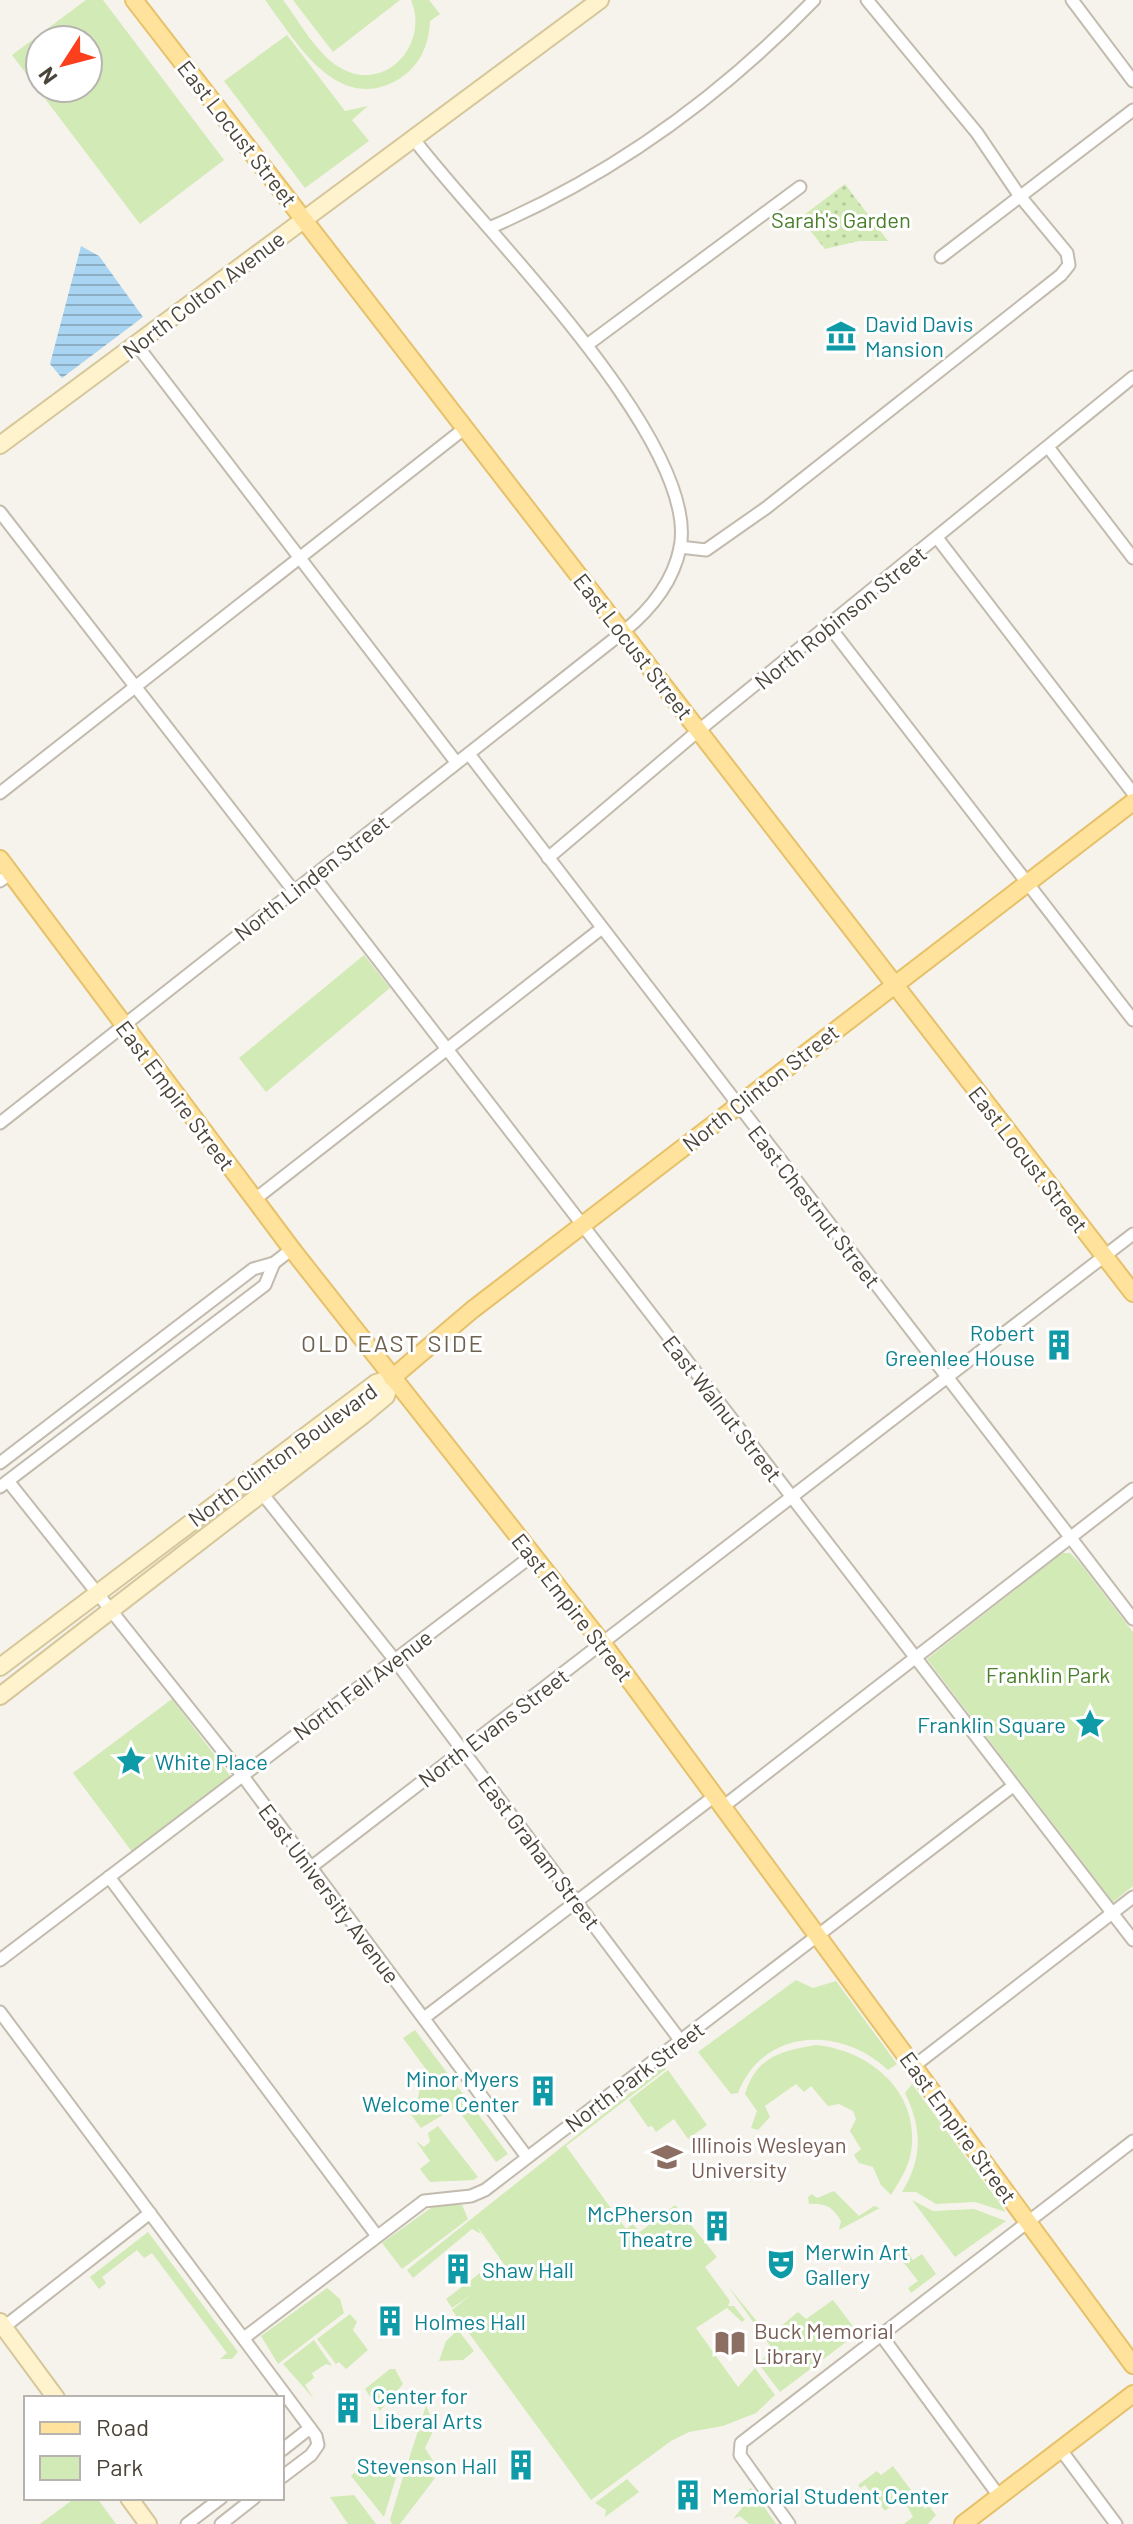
<svg xmlns="http://www.w3.org/2000/svg" width="1133" height="2524" viewBox="0 0 1133 2524" font-family="Barlow,sans-serif">
	<defs>
		<pattern id="garden-dots" width="8" height="8" patternUnits="userSpaceOnUse" patternTransform="scale(2)"><rect width="8" height="8" fill="#d2eab5"/><path d="M2 2h.1M6 6h.1" fill="none" stroke="#b6ca9c" stroke-width="1.8" stroke-linecap="round"/></pattern>
		<pattern id="water-rules" width="6" height="5" patternUnits="userSpaceOnUse" patternTransform="scale(2)"><rect width="6" height="5" fill="#a9d4f2"/><path d="M0 2.5h6" fill="none" stroke="#8caec5"/></pattern>
	</defs>
	<rect width="100%" height="100%" fill="#f6f3ec"/>
	<!-- green -->
	<g fill="#d2eab5" fill-rule="evenodd">
		<path d="M 86,0 L 103,0 L 224,160 L 140,224 L 12,55 ZM 40,40 L 88,40 L 88,88 L 40,88 Z"/>
		<path d="M 265,0 L 283,0 C 299,21 316,53 339,67 C 384,95 430,45 411,0 L 429,0 L 440,14 L 430,21 C 429,45 420,66 399,79 C 337,116 296,41 265,0 Z"/>
		<path d="M 293,0 L 400,0 L 333,52 Z"/>
		<path d="M 287,35 L 345,111 L 368,106 L 352,120 L 369,141 L 305,188 L 224,81 Z"/>
		<path d="M 364,955 L 390,988 L 266,1092 L 239,1058 Z"/>
		<path d="M 1062,1553 L 1070,1553 L 1080,1563 L 1133,1632 L 1133,1886 L 1113,1902 L 927,1659 Z"/>
		<path d="M 172,1699 L 232,1778 L 133,1853 L 73,1773 Z"/>
		<path d="M 796,1980 L 813,1988 L 836,1981 L 897,2064 L 888,2070 C 841,2026 764,2027 738,2093 L 731,2094 L 698,2052 Z"/>
		<path d="M 415,2030 L 508,2154 L 496,2162 L 456,2107 L 421,2128 L 406,2108 L 418,2098 L 420,2087 L 431,2076 L 403,2038 Z"/>
		<path d="M 816,2045 C 866,2050 916,2087 912,2144 C 911,2164 901,2179 891,2195 L 881,2185 L 873,2167 L 859,2163 L 854,2155 L 861,2149 L 850,2131 L 856,2119 L 853,2111 L 839,2104 L 828,2106 L 811,2086 L 804,2092 L 796,2084 L 765,2106 L 770,2117 L 758,2130 L 751,2128 L 757,2111 L 745,2094 C 756,2057 780,2051 816,2045 Z"/>
		<path d="M 664,2066 L 666,2069 L 566,2146 L 626,2229 L 633,2224 L 637,2229 L 630,2235 L 632,2238 L 675,2205 L 717,2257 L 705,2267 L 730,2301 L 728,2306 L 734,2306 L 745,2320 L 742,2322 L 727,2308 L 696,2328 L 738,2387 L 755,2368 L 775,2395 L 756,2413 L 723,2426 L 689,2432 L 671,2441 L 591,2500 L 452,2310 L 472,2294 L 452,2308 L 446,2299 L 493,2263 L 506,2267 L 477,2226 L 481,2234 L 472,2229 L 413,2278 L 407,2270 Z"/>
		<path d="M 668,2070 L 707,2125 L 688,2139 L 674,2119 L 656,2132 L 652,2126 L 648,2127 L 629,2100 Z"/>
		<path d="M 912,2084 L 1006,2212 L 975,2202 L 936,2204 L 916,2192 L 902,2192 C 923,2159 922,2128 905,2093 Z"/>
		<path d="M 438,2126 L 478,2177 L 473,2180 L 430,2182 L 420,2169 L 430,2161 L 416,2141 L 424,2147 L 430,2142 L 428,2133 Z"/>
		<path d="M 834,2191 L 859,2216 L 874,2206 L 880,2208 L 839,2230 L 841,2221 C 833,2207 825,2203 809,2204 L 808,2197 L 812,2194 L 817,2198 Z"/>
		<path d="M 912,2200 L 933,2211 L 974,2209 L 1006,2221 L 955,2257 Z"/>
		<path d="M 435,2205 L 462,2205 L 468,2219 L 402,2269 L 382,2243 Z"/>
		<path d="M 148,2232 L 238,2352 L 232,2359 L 220,2359 L 227,2353 L 152,2253 L 144,2258 L 137,2250 L 102,2277 L 106,2283 L 99,2289 L 90,2277 Z"/>
		<path d="M 904,2248 L 913,2260 L 922,2254 L 936,2274 L 911,2293 L 908,2288 L 918,2281 L 897,2254 Z"/>
		<path d="M 727,2285 L 769,2336 L 798,2312 L 806,2319 L 833,2300 L 858,2333 L 780,2392 L 758,2363 L 773,2350 Z"/>
		<path d="M 327,2288 L 340,2299 L 344,2313 L 278,2364 L 261,2336 Z"/>
		<path d="M 350,2314 L 357,2322 L 353,2330 L 368,2350 L 346,2369 L 339,2362 L 336,2364 L 317,2339 Z"/>
		<path d="M 458,2330 L 474,2351 L 463,2360 L 439,2361 L 446,2341 Z"/>
		<path d="M 314,2340 L 332,2366 L 326,2364 L 312,2373 L 314,2378 L 305,2385 L 314,2399 L 283,2364 Z"/>
		<path d="M 390,2369 L 395,2369 L 403,2384 L 380,2411 L 365,2389 Z"/>
		<path d="M 426,2406 L 435,2427 L 425,2448 L 438,2469 L 412,2465 L 409,2459 Z"/>
		<path d="M 364,2463 L 395,2470 L 397,2474 L 384,2517 L 351,2476 Z"/>
		<path d="M 893,2466 L 925,2509 L 929,2506 L 936,2515 L 928,2524 L 904,2524 L 913,2517 L 905,2502 L 896,2502 L 885,2511 L 865,2485 L 860,2488 L 858,2485 L 877,2471 L 881,2475 Z"/>
		<path d="M 410,2471 L 435,2478 L 400,2524 L 392,2524 L 390,2520 L 404,2474 Z"/>
		<path d="M 627,2479 L 639,2492 L 605,2517 L 606,2510 L 595,2503 Z"/>
		<path d="M 751,2488 L 776,2524 L 749,2524 L 740,2516 L 733,2519 L 742,2508 L 739,2497 Z"/>
		<path d="M 354,2495 L 376,2524 L 348,2524 L 330,2497 Z"/>
		<path d="M 75,2498 L 97,2498 L 116,2524 L 40,2524 Z"/>
	</g>
	<!-- garden -->
	<path fill="url(#garden-dots)" d="M 845,184 L 888,241 L 859,241 L 825,249 L 800,218 Z"/>
	<!-- water -->
	<path fill="url(#water-rules)" d="M 81,246 L 99,256 L 143,317 L 62,378 L 50,364 Z"/>
	<g fill="none" stroke-linecap="round" stroke-linejoin="round">
		<!-- street casing -->
		<g stroke="#c2bbae" stroke-width="15">
			<g id="street">
				<path d="M 1072,0 L 1133,81"/>
				<path d="M 489,228 C 613,175 720,97 814,0"/>
				<path d="M 941,257 L 1133,110"/>
				<path d="M 136,344 L 456,762"/>
				<path d="M 587,345 L 800,187"/>
				<path d="M 1048,447 L 1133,558"/>
				<path d="M 0,512 L 293,890"/>
				<path d="M 938,539 L 1133,793"/>
				<path d="M 680,547 L 706,550 L 766,508 L 1061,275 L 1069,265 L 1067,253 L 1019,195 L 977,133 L 867,0"/>
				<path d="M 829,626 L 1133,1020"/>
				<path d="M 469,754 L 1133,1619"/>
				<path d="M 0,793 L 465,428"/>
				<path d="M 548,858 L 698,731 L 1133,377"/>
				<path d="M 313,875 L 1133,1940"/>
				<path d="M 0,881 L 11,873"/>
				<path d="M 0,1123 L 623,632 C 649,611 673,582 680,548 C 702,441 476,223 413,138"/>
				<path d="M 254,1200 L 602,928"/>
				<path d="M 0,1463 L 253,1269 L 274,1263 L 292,1249"/>
				<path d="M 249,1477 L 394,1659 L 680,2040"/>
				<path d="M 8,1481 L 242,1775 L 527,2157"/>
				<path d="M 0,1487 L 265,1285 L 274,1263"/>
				<path d="M 724,1806 L 1133,1489"/>
				<path d="M 310,1868 L 1133,1234"/>
				<path d="M 109,1877 L 377,2236"/>
				<path d="M 0,1960 L 533,1555"/>
				<path d="M 0,2012 L 316,2436 L 318,2445 L 311,2455 L 282,2477"/>
				<path d="M 424,2018 L 716,1795"/>
				<path d="M 914,2066 L 1133,1897"/>
				<path d="M 4,2327 L 150,2213"/>
				<path d="M 881,2335 L 999,2496"/>
				<path d="M 244,2338 L 424,2201 L 471,2196 L 485,2190 L 1013,1786"/>
				<path d="M 282,2450 L 310,2428"/>
				<path d="M 1061,2450 L 1116,2524"/>
				<path d="M 187,2524 L 221,2498"/>
				<path d="M 221,2524 L 254,2498"/>
				<path d="M 789,2524 L 740,2455 L 741,2443 L 1133,2141"/>
			</g>
		</g>
		<!-- secondary casing -->
		<g stroke="#d6c79b" stroke-width="20">
			<g id="secondary">
				<path d="M 0,445 L 600,0"/>
				<path d="M 0,1667 L 376,1383 L 392,1378"/>
				<path d="M 0,1696 L 362,1416 L 386,1396 L 392,1378"/>
				<path d="M 0,2322 L 56,2398"/>
				<path d="M 129,2498 L 148,2524"/>
			</g>
		</g>
		<!-- primary casing -->
		<g stroke="#e6c16a" stroke-width="20">
			<g id="primary">
				<path d="M 134,0 L 1133,1293"/>
				<path d="M 0,859 L 294,1252 L 603,1644 L 1133,2365"/>
				<path d="M 392,1378 L 472,1310 L 1133,802"/>
				<path d="M 963,2524 L 1133,2394"/>
			</g>
		</g>
		<!-- street -->
		<use href="#street" stroke="#fff" stroke-width="11"/>
		<!-- secondary -->
		<use href="#secondary" stroke="#fff3cd" stroke-width="16"/>
		<!-- primary -->
		<use href="#primary" stroke="#ffe39c" stroke-width="16"/>
	</g>
	<!-- icons -->
	<defs>
		<g id="museum-bare" transform="scale(2.4)"><path d="M0-6L6-3V-2H-6V-3ZM-5-1h2V3h-2ZM-1-1h2V3h-2ZM3-1h2V3H3ZM-6 4H6V6H-6Z" fill="#0f9aa8" stroke="#fff" stroke-width="2.5" paint-order="stroke"/></g>
		<g id="building-bare" transform="scale(2.4)"><path d="M-4-6H4V6H1V3H-1V6H-4ZM-2.5-4.3h1.7v1.8h-1.7ZM.8-4.3h1.7v1.8H.8ZM-2.5-1h1.7V.8h-1.7ZM.8-1h1.7V.8H.8Z" fill="#0f9aa8" stroke="#fff" stroke-width="2.5" paint-order="stroke"/></g>
		<g id="sight-bare" transform="scale(2.4)"><path d="M0-6L1.8-2.2L6-1.7L2.9 1.2L3.7 5.4L0 3.3L-3.7 5.4L-2.9 1.2L-6-1.7L-1.8-2.2Z" fill="#0f9aa8" stroke="#fff" stroke-width="2.5" paint-order="stroke"/></g>
		<g id="university-bare" transform="scale(2.4)"><path d="M0-5L7-2L0 1L-7-2ZM-4 1L0 2.5L4 1V4Q0 6-4 4Z" fill="#8d6e63" stroke="#fff" stroke-width="2.5" paint-order="stroke"/></g>
		<g id="theatre-bare" transform="scale(2.4)"><path d="M-5-5.5Q0-4 5-5.5V0Q5 5 0 6Q-5 5-5 0ZM-3.3-2.5H-1v1.5H-3.3ZM1-2.5H3.3v1.5H1ZM-2.8 1Q0 5.5 2.8 1Z" fill="#0f9aa8" stroke="#fff" stroke-width="2.5" paint-order="stroke"/></g>
		<g id="library-bare" transform="scale(2.4)"><path d="M-6-4Q-3-5.5-.7-3.5V5Q-3 3-6 4ZM6-4Q3-5.5 .7-3.5V5Q3 3 6 4Z" fill="#8d6e63" stroke="#fff" stroke-width="2.5" paint-order="stroke"/></g>
	</defs>
	<g fill-rule="evenodd">
		<use href="#museum-bare" x="841" y="336"/>
		<use href="#building-bare" x="1059" y="1345"/>
		<use href="#sight-bare" x="1090" y="1724"/>
		<use href="#sight-bare" x="131" y="1761"/>
		<use href="#building-bare" x="543" y="2091"/>
		<use href="#university-bare" x="667" y="2157"/>
		<use href="#building-bare" x="717" y="2226"/>
		<use href="#theatre-bare" x="781" y="2264"/>
		<use href="#building-bare" x="458" y="2269"/>
		<use href="#building-bare" x="390" y="2321"/>
		<use href="#library-bare" x="730" y="2343"/>
		<use href="#building-bare" x="348" y="2408"/>
		<use href="#building-bare" x="521" y="2465"/>
		<use href="#building-bare" x="688" y="2495"/>
	</g>
	<g text-anchor="middle" dominant-baseline="central" stroke-width="6" stroke-linejoin="round" paint-order="stroke">
		<!-- street labels -->
		<g font-size="22" fill="#4b4439" stroke="#fff">
			<text transform="translate(238 133) rotate(52)">East Locust Street</text>
			<text transform="translate(203 294) rotate(-37)">North Colton Avenue</text>
			<text transform="translate(840 617) rotate(-39)">North Robinson Street</text>
			<text transform="translate(634 646) rotate(52)">East Locust Street</text>
			<text transform="translate(311 877) rotate(-38)">North Linden Street</text>
			<text transform="translate(760 1087) rotate(-38)">North Clinton Street</text>
			<text transform="translate(176 1095) rotate(53)">East Empire Street</text>
			<text transform="translate(1029 1159) rotate(52)">East Locust Street</text>
			<text transform="translate(815 1206) rotate(52)">East Chestnut Street</text>
			<text transform="translate(723 1408) rotate(52)">East Walnut Street</text>
			<text transform="translate(282 1454) rotate(-36)">North Clinton Boulevard</text>
			<text transform="translate(573 1607) rotate(52)">East Empire Street</text>
			<text transform="translate(362 1684) rotate(-37)">North Fell Avenue</text>
			<text transform="translate(493 1727) rotate(-37)">North Evans Street</text>
			<text transform="translate(540 1852) rotate(53)">East Graham Street</text>
			<text transform="translate(330 1893) rotate(53)">East University Avenue</text>
			<text transform="translate(634 2076) rotate(-37)">North Park Street</text>
			<text transform="translate(959 2127) rotate(54)">East Empire Street</text>
		</g>
		<!-- park labels -->
		<g font-size="22" fill="#4a7f2a" stroke="#fff">
			<text x="841" y="219">Sarah's Garden</text>
			<text x="1048" y="1674">Franklin Park</text>
		</g>
		<!-- culture labels -->
		<g font-size="22" fill="#0d838f" stroke="#fff" text-anchor="start">
			<text x="865" y="323">David Davis<tspan x="865" dy="25">Mansion</tspan></text>
			<text x="1035" y="1332" text-anchor="end">Robert<tspan x="1035" dy="25">Greenlee House</tspan></text>
			<text x="1066" y="1724" text-anchor="end">Franklin Square</text>
			<text x="155" y="1761">White Place</text>
			<text x="519" y="2078" text-anchor="end">Minor Myers<tspan x="519" dy="25">Welcome Center</tspan></text>
			<text x="693" y="2213" text-anchor="end">McPherson<tspan x="693" dy="25">Theatre</tspan></text>
			<text x="805" y="2251">Merwin Art<tspan x="805" dy="25">Gallery</tspan></text>
			<text x="482" y="2269">Shaw Hall</text>
			<text x="414" y="2321">Holmes Hall</text>
			<text x="372" y="2395">Center for<tspan x="372" dy="25">Liberal Arts</tspan></text>
			<text x="497" y="2465" text-anchor="end">Stevenson Hall</text>
			<text x="712" y="2495">Memorial Student Center</text>
		</g>
		<!-- education labels -->
		<g font-size="22" fill="#785e54" stroke="#fff" text-anchor="start">
			<text x="691" y="2144">Illinois Wesleyan<tspan x="691" dy="25">University</tspan></text>
			<text x="754" y="2330">Buck Memorial<tspan x="754" dy="25">Library</tspan></text>
		</g>
		<!-- neighbourhood labels -->
		<g font-size="24" letter-spacing="2" fill="#6e6250" stroke="#fff">
			<text x="393" y="1342">OLD EAST SIDE</text>
		</g>
	</g>
	<!-- legend -->
	<rect x="24" y="2396" width="260" height="104" fill="#ffffff" stroke="#b7b4b0" stroke-width="2"/>
	<rect x="40" y="2422" width="40" height="12" fill="#ffe39c" stroke="#b7b4b0" stroke-width="2"/>
	<text x="96" y="2436" font-size="24" fill="#4b4439">Road</text>
	<rect x="40" y="2456" width="40" height="24" fill="#d2eab5" stroke="#b7b4b0" stroke-width="2"/>
	<text x="96" y="2476" font-size="24" fill="#4b4439">Park</text>
	<!-- north arrow -->
	<g transform="translate(64 64) rotate(234)"><circle r="38" fill="#ffffff" stroke="#b7b4b0" stroke-width="2"/>
	<path d="M0-6L14 30L0 20L-14 30Z" fill="#fc3f1d"/>
	<text y="-12" font-size="22" font-weight="bold" text-anchor="middle" fill="#4b4439">N</text>
	</g>
</svg>
